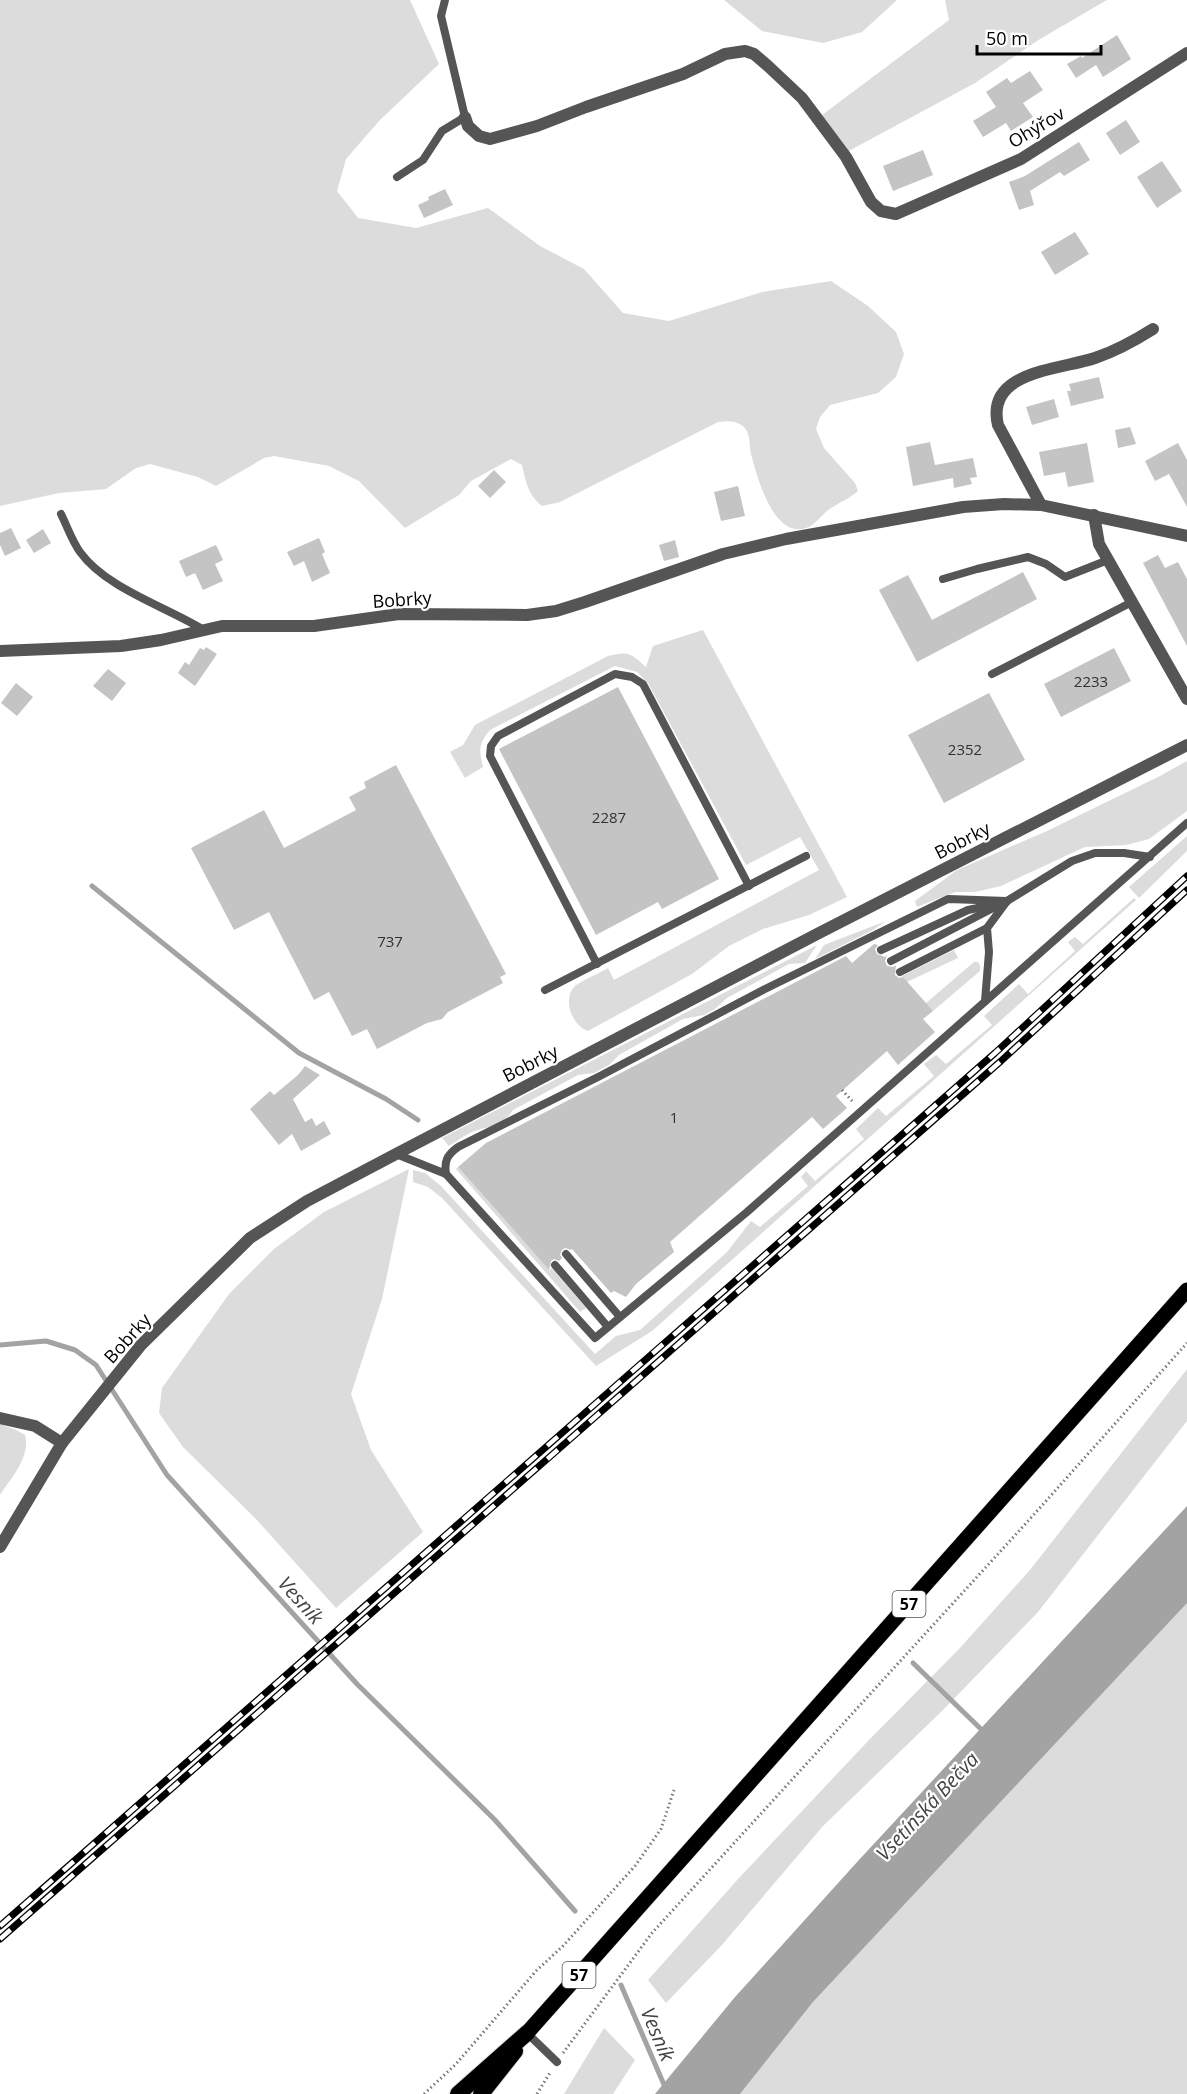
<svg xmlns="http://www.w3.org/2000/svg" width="1187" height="2094" viewBox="0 0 1187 2094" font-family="'Open Sans',sans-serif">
	<rect width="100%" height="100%" fill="#fff"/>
	<!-- green -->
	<g fill="#dcdcdc">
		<path d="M 0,0 L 410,0 L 439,64 L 380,120 L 346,159 L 337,191 L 358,218 L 416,228 L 488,208 L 540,246 L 584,269 L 623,313 L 669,321 L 762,292 L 831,281 L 868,306 L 896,332 L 904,354 L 896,377 L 878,393 L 830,405 L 820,417 L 816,429 L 824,448 L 855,483 L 858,491 C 848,500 837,503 827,511 C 820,517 815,525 806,528 C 773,539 757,476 751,454 C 749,445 751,435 744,427 C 736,420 727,421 718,422 L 560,502 L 542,506 C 528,495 526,482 522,465 L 511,459 L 471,481 L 459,495 L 405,528 L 359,481 L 329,466 L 274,456 L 264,458 L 216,486 L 198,477 L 150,464 L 136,468 L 106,489 L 59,493 L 0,506 Z"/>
		<path d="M 724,0 L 897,0 L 862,32 L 823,43 L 762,31 Z"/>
		<path d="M 945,0 L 1107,0 L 1040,39 L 975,83 L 845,153 L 822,115 L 949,20 Z"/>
		<path d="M 703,630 L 847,897 L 809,915 L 763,929 L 729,946 L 692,974 L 588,1031 C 573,1026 562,1001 574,987 C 580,981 600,973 608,968 L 614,980 L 819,870 L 800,837 L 746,865 L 648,683 L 637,672 L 615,666 L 490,730 C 478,745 479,749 483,767 L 465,778 L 450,752 L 463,745 L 475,725 L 608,656 C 629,651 630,653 646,667 L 653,646 Z"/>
		<path d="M 1187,761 L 1187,811 L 1149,839 L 1126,845 L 1085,847 L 1001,886 L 975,892 L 955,892 L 917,907 L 915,901 L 957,870 L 1047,831 L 1160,776 Z"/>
		<path d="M 1187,836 L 1187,851 L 1139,898 L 1129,887 Z"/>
		<path d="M 1134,898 L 1136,900 L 652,1331 L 596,1366 L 442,1198 L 428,1187 L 413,1182 L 413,1170 L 425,1173 L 441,1186 L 595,1354 L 616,1336 L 640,1330 L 727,1252 L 751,1221 L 760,1227 L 808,1186 L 801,1177 L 806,1171 L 815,1181 L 864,1139 L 856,1129 L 878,1108 L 886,1116 L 934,1076 L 924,1064 L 936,1055 L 946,1064 L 992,1025 L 984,1016 L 1019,984 L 1028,994 L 1075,951 L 1068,942 L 1075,937 L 1083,944 Z"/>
		<path d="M 886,921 L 873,930 L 815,959 L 824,945 Z"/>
		<path d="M 817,945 L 805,963 L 789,964 L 727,998 L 715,1009 L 704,1015 L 683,1019 L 619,1055 L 609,1065 L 594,1073 L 578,1075 L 513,1110 C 502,1127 491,1125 475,1131 C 466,1134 457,1141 449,1146 L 442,1138 Z"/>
		<path d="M 954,950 L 958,958 L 907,982 L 902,976 Z"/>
		<path d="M 974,962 L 978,962 L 980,965 L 980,971 L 933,1011 L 926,1003 Z"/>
		<path d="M 458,1167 L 549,1270 L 552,1268 L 586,1308 L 580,1312 L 456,1169 Z"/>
		<path d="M 409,1169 L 382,1299 L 351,1394 L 371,1450 L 423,1532 L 336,1608 L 256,1519 L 183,1447 L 159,1413 L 162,1388 L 229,1294 L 274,1249 L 324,1212 Z"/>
		<path d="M 1187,1369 L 1187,1421 L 1038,1612 L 943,1710 L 823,1826 L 721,1946 L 666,2003 L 648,1980 L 739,1878 L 868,1741 L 959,1649 L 1030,1570 Z"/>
		<path d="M 0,1424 L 16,1430 L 25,1435 C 31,1457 11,1478 0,1495 Z"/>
		<path d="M 1187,1602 L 1187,2094 L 740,2094 L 813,2002 Z"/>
		<path d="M 604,2028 L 635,2060 L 613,2094 L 564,2094 Z"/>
	</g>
	<!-- water -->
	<path fill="#a3a3a3" d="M 1187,1506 L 1187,1603 L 813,2002 L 740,2094 L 655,2094 L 735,1997 L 858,1861 Z"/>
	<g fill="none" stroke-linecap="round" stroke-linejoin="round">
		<!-- stream -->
		<g stroke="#a3a3a3" stroke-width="5">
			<path d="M 92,886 L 299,1053 L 386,1099 L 418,1120"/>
			<path d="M 0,1345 L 46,1341 L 75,1350 L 96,1365 L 167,1475 L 357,1684 L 495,1820 L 575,1911"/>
			<path d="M 913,1663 L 985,1733"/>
			<path d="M 621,1985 L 668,2094"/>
		</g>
	</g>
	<!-- building -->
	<g fill="#c4c4c4">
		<path d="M 1117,35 L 1131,59 L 1103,77 L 1096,65 L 1076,78 L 1067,64 L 1081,56 L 1082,58 Z"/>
		<path d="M 1030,71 L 1043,90 L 1023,103 L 1033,117 L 1011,131 L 1006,123 L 983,137 L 973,121 L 996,107 L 986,92 L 1007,78 L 1011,83 Z"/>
		<path d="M 1126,120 L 1140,142 L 1120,155 L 1106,133 Z"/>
		<path d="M 1079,142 L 1090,160 L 1064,176 L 1060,172 L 1030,191 L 1034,205 L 1019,210 L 1009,182 L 1025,176 Z"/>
		<path d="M 923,150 L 933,175 L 893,191 L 883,166 Z"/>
		<path d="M 1162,161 L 1182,191 L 1157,208 L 1137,177 Z"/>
		<path d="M 445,189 L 453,205 L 424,218 L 418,205 L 429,200 L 428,197 Z"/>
		<path d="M 1075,232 L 1089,254 L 1055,275 L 1041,252 Z"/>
		<path d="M 1099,377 L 1104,398 L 1071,406 L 1067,391 L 1071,391 L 1069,384 Z"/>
		<path d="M 1054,399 L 1059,417 L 1032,425 L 1026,407 Z"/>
		<path d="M 1130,427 L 1136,444 L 1118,448 L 1115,430 Z"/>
		<path d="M 930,442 L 935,465 L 973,458 L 977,477 L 970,478 L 972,484 L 954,488 L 953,478 L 913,486 L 906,447 Z"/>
		<path d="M 1087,443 L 1094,482 L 1068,487 L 1065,472 L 1044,476 L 1039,452 Z"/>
		<path d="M 1178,443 L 1187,460 L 1187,507 L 1169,474 L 1155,481 L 1145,461 Z"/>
		<path d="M 494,470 L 506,482 L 490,498 L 478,486 Z"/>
		<path d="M 738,486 L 745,516 L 721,521 L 714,492 Z"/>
		<path d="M 11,528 L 21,548 L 5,556 L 0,545 L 0,533 Z"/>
		<path d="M 43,529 L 51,543 L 34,553 L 26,540 Z"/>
		<path d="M 319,538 L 325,552 L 322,554 L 330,573 L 312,582 L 304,561 L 294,566 L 287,552 Z"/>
		<path d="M 675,540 L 679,557 L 664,561 L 659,545 Z"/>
		<path d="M 216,545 L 223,560 L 215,564 L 223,581 L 203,590 L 195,573 L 186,577 L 179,561 Z"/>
		<path d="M 1158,555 L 1165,568 L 1178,562 L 1187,579 L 1187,646 L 1143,563 Z"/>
		<path d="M 1023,572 L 1037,599 L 917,662 L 879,590 L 908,575 L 932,620 Z"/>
		<path d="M 206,647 L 217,654 L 195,686 L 178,673 L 185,662 L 189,665 L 200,648 L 204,650 Z"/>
		<path d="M 1114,648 L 1131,681 L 1061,717 L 1044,684 Z"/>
		<path d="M 108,669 L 126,683 L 112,701 L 93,686 Z"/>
		<path d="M 16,683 L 33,697 L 17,716 L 1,703 Z"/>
		<path d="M 618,687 L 719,879 L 662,909 L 658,902 L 596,935 L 499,749 Z"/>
		<path d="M 989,693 L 1025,760 L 944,803 L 908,735 Z"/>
		<path d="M 396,765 L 506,974 L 500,977 L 503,983 L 448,1012 L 442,1019 L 427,1023 L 377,1049 L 367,1029 L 352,1036 L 329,992 L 314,1000 L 269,912 L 234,930 L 191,848 L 264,810 L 284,848 L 356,810 L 349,797 L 366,788 L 364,782 Z"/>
		<path d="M 874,944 L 878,945 L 875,949 L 877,954 L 885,957 L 887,955 L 885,961 L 887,966 L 893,967 L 896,965 L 895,975 L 899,978 L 903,977 L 933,1011 L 923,1019 L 935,1032 L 898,1065 L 887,1051 L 836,1096 L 847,1108 L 823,1129 L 812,1117 L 670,1242 L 674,1252 L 636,1284 L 626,1297 L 614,1291 L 611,1293 L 572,1249 L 571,1250 L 565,1248 L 562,1250 L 560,1255 L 562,1258 L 559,1261 L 554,1259 L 551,1261 L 549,1270 L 458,1167 L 486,1143 L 846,956 L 852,963 Z"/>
		<path d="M 305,1066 L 320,1075 L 293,1099 L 305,1122 L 312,1118 L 316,1126 L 324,1121 L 331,1134 L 301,1151 L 292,1134 L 279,1145 L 250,1109 L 270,1091 L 274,1095 L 298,1075 Z"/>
	</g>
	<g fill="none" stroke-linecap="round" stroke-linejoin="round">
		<!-- primary casing -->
		<g stroke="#dbdbdb" stroke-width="16">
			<path id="primary" d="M 527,2033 L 1187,1290"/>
		</g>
		<!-- trunk casing -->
		<g stroke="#dbdbdb" stroke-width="18">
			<g id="trunk">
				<path d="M 458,2094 L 527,2033"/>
				<path d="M 481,2094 L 515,2051"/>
			</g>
		</g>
		<!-- path -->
		<g stroke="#777" stroke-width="3" stroke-dasharray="1.5 3" stroke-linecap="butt">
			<path d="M 842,1090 L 853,1102"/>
			<path d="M 563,2053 L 652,1933 L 1029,1520 L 1187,1343"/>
			<path d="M 424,2094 L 456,2064 L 536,1971 L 563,1946 L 635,1866 L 661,1829 L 674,1790"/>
			<path d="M 537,2094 L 551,2071"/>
		</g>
		<!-- service -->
		<g stroke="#555" stroke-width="8">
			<path d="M 397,177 L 423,160 L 442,131 L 465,117 L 441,16 L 445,0"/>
			<path d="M 61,514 C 67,526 72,541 80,552 C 106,588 164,606 202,629"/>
			<path d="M 943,579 L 977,569 L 1028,557 L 1046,564 L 1065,577 L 1108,560"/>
			<path d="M 992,674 L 1132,602"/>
			<path d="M 881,950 L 968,910 L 997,904"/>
			<path d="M 891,961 L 995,907"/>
			<path d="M 597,964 L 490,756 L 491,746 L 498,736 L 615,674 L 632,677 L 643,684 L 749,886"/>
			<path d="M 900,972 L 987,928"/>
			<path d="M 545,990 L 806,856"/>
			<path d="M 985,1001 L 989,952 L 987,928 L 1007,901 L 1072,861 L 1095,853 L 1124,853 L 1150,857"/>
			<path d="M 396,1154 L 446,1174 L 595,1338 L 747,1212 L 1187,823"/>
			<path d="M 446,1174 C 444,1161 447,1155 458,1147 L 600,1076 L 765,989 L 948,899 L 1007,901"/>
			<path d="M 566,1254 L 620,1317"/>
			<path d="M 555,1265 L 608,1327"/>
			<path d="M 527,2033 L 557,2062"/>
		</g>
		<!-- minor -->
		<g stroke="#555" stroke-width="12">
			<path d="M 465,117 L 468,126 L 479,136 L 490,139 L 537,126 L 586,107 L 683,74 L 725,54 L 745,51 L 754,54 L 768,66 L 802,98 L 846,157 L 871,202 L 881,211 L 896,214 L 1021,159 L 1187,53"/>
			<path d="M 1041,505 L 998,425 C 985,371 1059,370 1095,358 C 1116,351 1134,341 1153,329"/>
			<path d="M 1094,515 L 1099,544 L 1187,699"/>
			<path d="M 0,651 L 121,646 L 161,640 L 222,626 L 314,626 L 399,614 L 527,615 L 556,611 L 585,602 L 723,554 L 786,539 L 963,507 L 1004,504 L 1041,505 L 1187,536"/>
			<path d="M 0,1418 L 35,1426 L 62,1443"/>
		</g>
		<!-- tertiary -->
		<path stroke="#555" stroke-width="12" d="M 0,1547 L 62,1443 L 141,1345 L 250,1238 L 307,1201 L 396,1154 L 821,932 L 1187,745"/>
		<!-- primary -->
		<use href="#primary" stroke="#000" stroke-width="15"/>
		<!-- trunk -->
		<use href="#trunk" stroke="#000" stroke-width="16"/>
		<!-- rail casing -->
		<g stroke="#000" stroke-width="7">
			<g id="rail">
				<path d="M 0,1926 L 995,1053 L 1187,876"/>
				<path d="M 0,1939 L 1001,1061 L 1187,890"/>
			</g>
		</g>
		<!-- rail -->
		<use href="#rail" stroke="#fff" stroke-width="4.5" stroke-dasharray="14" stroke-linecap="butt"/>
	</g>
	<g text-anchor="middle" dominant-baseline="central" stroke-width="4.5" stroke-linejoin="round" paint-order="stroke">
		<!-- number labels -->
		<g font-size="15" fill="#313131">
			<text x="1091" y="681">2233</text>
			<text x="965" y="749">2352</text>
			<text x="609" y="817">2287</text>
			<text x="390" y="941">737</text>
			<text x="674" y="1117">1</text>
		</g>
		<!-- shield labels -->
		<g fill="#fff" stroke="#4c4c4c" stroke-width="1.5">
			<rect x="892.5" y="1591" width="33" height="26" rx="4.5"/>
			<rect x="562.5" y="1962" width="33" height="26" rx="4.5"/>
		</g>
		<g font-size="16" font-weight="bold" fill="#000">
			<text x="909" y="1604">57</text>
			<text x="579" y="1975">57</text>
		</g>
		<!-- street labels -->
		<g font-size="18" fill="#000" stroke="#fff">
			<text transform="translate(1036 127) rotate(-31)">Ohýřov</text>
			<text transform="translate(402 599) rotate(-4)">Bobrky</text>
			<text transform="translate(962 840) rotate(-27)">Bobrky</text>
			<text transform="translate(530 1063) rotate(-27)">Bobrky</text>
			<text transform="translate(127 1338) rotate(-48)">Bobrky</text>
		</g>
		<!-- water labels -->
		<g font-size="20" font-style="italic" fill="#444" stroke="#fff">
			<text transform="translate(301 1600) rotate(48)">Vesník</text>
			<text transform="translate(927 1806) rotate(-47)">Vsetínská Bečva</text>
			<text transform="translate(658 2034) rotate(67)">Vesník</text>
		</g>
	</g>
	<!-- scale -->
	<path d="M977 45v9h124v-9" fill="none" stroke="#000000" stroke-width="3"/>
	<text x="986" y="45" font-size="18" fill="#000000" stroke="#ffffff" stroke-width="4.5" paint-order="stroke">50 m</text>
</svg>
